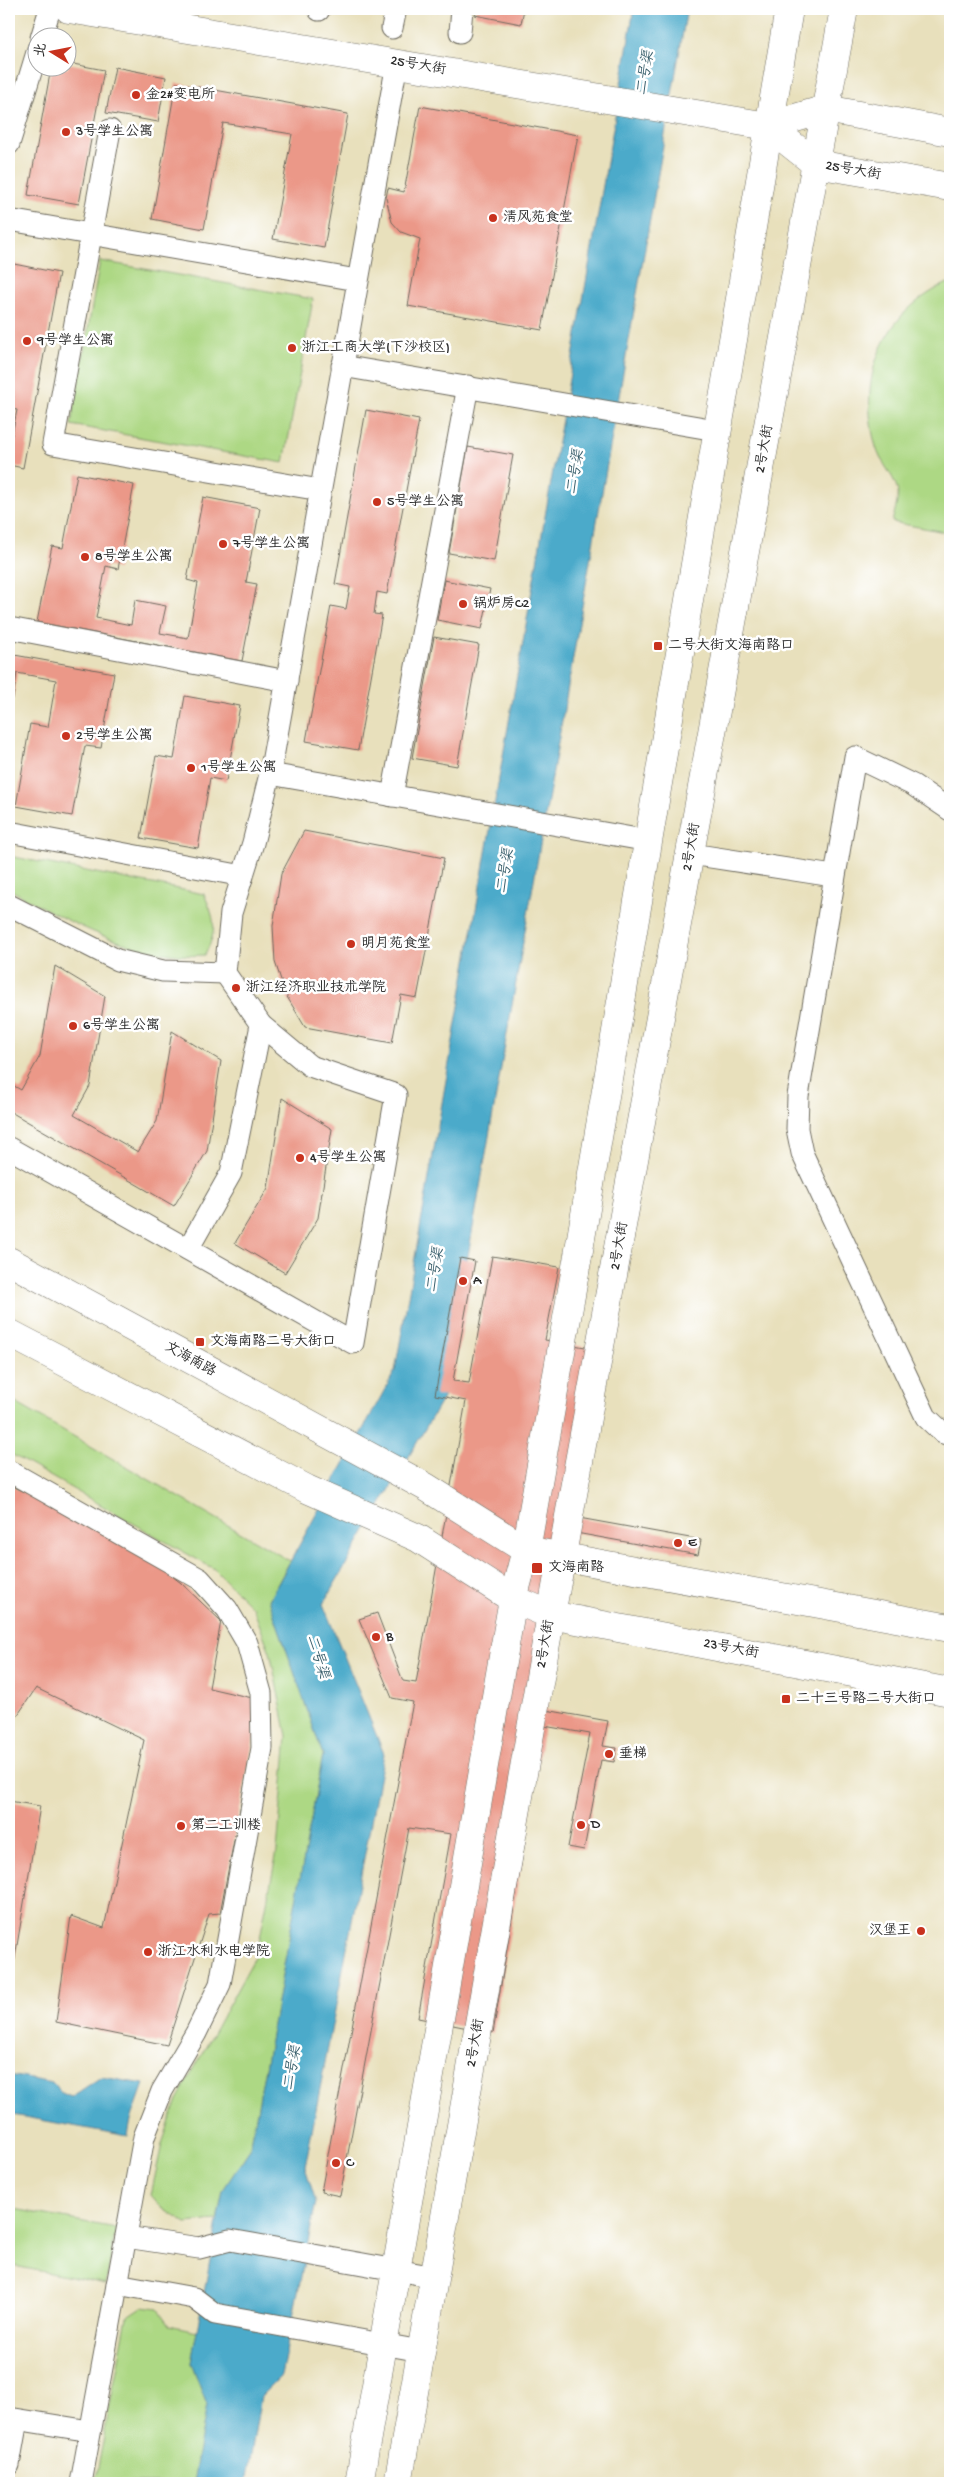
<svg xmlns="http://www.w3.org/2000/svg" width="959" height="2492" viewBox="0 0 959 2492" font-family="'Gochi Hand','LXGW WenKai TC',sans-serif">
	<rect width="100%" height="100%" fill="#fff"/>
	<filter id="ink" filterUnits="userSpaceOnUse"><feTurbulence type="fractalNoise" baseFrequency=".02" numOctaves="2"/><feDisplacementMap in="SourceGraphic" scale="10" xChannelSelector="R" yChannelSelector="G"/><feConvolveMatrix kernelMatrix="1 2 1 2 8 2 1 2 1" color-interpolation-filters="sRGB"/></filter>
	<filter id="wash" filterUnits="userSpaceOnUse"><feTurbulence type="fractalNoise" baseFrequency=".0096" numOctaves="4" result="noise"/><feDisplacementMap in="SourceGraphic" scale="20" xChannelSelector="R" yChannelSelector="G"/><feGaussianBlur stdDeviation="1.12" result="paint"/><feColorMatrix in="noise" values="0 0 0 0 0 0 0 0 0 0 0 0 0 0 0 0 0 1.4 0 .05"/><feComposite in="paint" operator="in"/></filter>
	<g filter="url(#wash)">
		<rect width="100%" height="100%" fill="#e8e0bc"/>
		<!-- green -->
		<g fill="#add884" stroke="#6c8258">
			<path d="M 100,261 L 313,299 L 284,463 L 71,425 Z"/>
			<path d="M 950,282 L 950,533 L 892,522 C 894,513 900,497 897,488 C 893,474 880,462 876,447 C 856,377 883,311 950,282 Z"/>
			<path d="M 9,856 L 204,894 C 215,919 218,929 205,955 C 139,961 65,920 9,889 Z"/>
			<path d="M 9,1399 L 290,1561 L 269,1600 L 323,1755 L 250,2149 L 223,2190 L 217,2220 L 186,2223 L 162,2208 L 151,2195 L 162,2144 L 177,2100 L 257,1953 L 277,1851 L 287,1736 L 270,1652 L 253,1608 L 214,1569 L 9,1453 Z"/>
			<path d="M 9,2208 L 116,2228 L 106,2284 L 9,2265 Z"/>
			<path d="M 142,2307 L 158,2309 L 169,2325 L 197,2331 L 191,2363 L 207,2405 L 193,2483 L 95,2483 L 127,2317 Z"/>
		</g>
		<!-- water -->
		<g fill="#4caaca" stroke="#3c6a7a">
			<path d="M 634,9 L 687,9 L 443,1398 L 323,1604 L 384,1754 L 305,2167 L 316,2202 L 281,2376 L 261,2396 L 246,2483 L 193,2483 L 207,2405 L 191,2363 L 223,2190 L 250,2149 L 323,1755 L 269,1600 L 395,1371 Z"/>
			<path d="M 9,2075 L 53,2083 L 60,2092 L 71,2097 L 101,2077 L 144,2084 L 131,2120 L 128,2136 L 13,2115 L 11,2123 L 9,2123 Z"/>
		</g>
		<g id="blocks">
			<!-- building -->
			<g fill="#eb9888">
				<path d="M 476,9 L 524,9 L 521,24 L 475,15 Z"/>
				<path d="M 68,63 L 104,70 L 79,204 L 28,195 L 51,68 L 68,68 Z"/>
				<path d="M 115,67 L 166,77 L 158,122 L 106,113 Z"/>
				<path d="M 176,83 L 348,114 L 324,248 L 273,239 L 292,134 L 223,123 L 204,229 L 152,219 Z"/>
				<path d="M 420,106 L 578,135 L 542,330 L 408,306 L 420,239 L 401,232 L 392,222 L 386,198 L 388,188 L 404,192 Z"/>
				<path d="M 9,263 L 59,273 L 23,468 L 9,465 L 9,449 L 17,410 L 9,408 Z"/>
				<path d="M 366,410 L 419,420 L 387,594 L 377,592 L 374,614 L 382,615 L 358,750 L 306,741 L 331,606 L 346,609 L 350,587 L 335,584 Z"/>
				<path d="M 468,447 L 513,455 L 494,561 L 449,553 Z"/>
				<path d="M 77,474 L 134,485 L 118,569 L 106,566 L 96,618 L 131,625 L 135,600 L 166,606 L 160,633 L 188,638 L 198,583 L 187,580 L 203,497 L 260,508 L 246,582 L 257,584 L 242,661 L 37,622 L 52,546 L 63,548 Z"/>
				<path d="M 444,580 L 490,589 L 482,629 L 437,620 Z"/>
				<path d="M 434,637 L 479,645 L 457,766 L 412,758 Z"/>
				<path d="M 9,654 L 114,673 L 101,748 L 85,746 L 72,816 L 16,806 L 30,724 L 48,727 L 56,680 L 17,673 L 13,698 L 9,697 Z"/>
				<path d="M 185,696 L 240,706 L 226,781 L 210,778 L 198,848 L 141,838 L 156,756 L 174,759 Z"/>
				<path d="M 304,831 L 444,858 L 417,998 L 401,995 L 392,1043 L 305,1027 L 286,995 L 275,962 L 273,926 L 281,874 Z"/>
				<path d="M 55,966 L 105,996 L 90,1086 L 74,1115 L 138,1152 L 157,1121 L 172,1031 L 221,1061 L 207,1151 L 174,1206 L 9,1111 L 9,1083 L 21,1090 L 40,1056 Z"/>
				<path d="M 282,1098 L 332,1129 L 318,1218 L 285,1273 L 235,1243 L 268,1188 Z"/>
				<path d="M 492,1256 L 559,1267 L 545,1340 L 608,1351 L 579,1518 L 701,1540 L 698,1555 L 576,1533 L 546,1710 L 608,1721 L 603,1746 L 617,1748 L 614,1762 L 601,1760 L 584,1850 L 568,1847 L 590,1734 L 544,1726 L 493,2033 L 418,2018 L 451,1834 L 409,1828 L 340,2196 L 321,2192 L 413,1702 L 392,1698 L 359,1619 L 377,1613 L 403,1681 L 416,1683 L 466,1401 L 435,1395 L 460,1258 L 475,1261 L 453,1381 L 469,1383 Z"/>
				<path d="M 9,1485 L 126,1540 L 181,1583 L 221,1621 L 209,1688 L 261,1700 L 220,1913 L 209,1914 L 167,2045 L 56,2022 L 71,1916 L 104,1928 L 144,1740 L 36,1688 L 13,1722 L 9,1722 Z"/>
				<path d="M 9,1801 L 40,1806 L 10,1988 L 9,1988 Z"/>
			</g>
		</g>
	</g>
	<g filter="url(#ink)">
		<use href="#blocks" fill-opacity="0" stroke="#6d6a5e" stroke-width="1"/>
		<g fill="none" stroke-linecap="round" stroke-linejoin="round">
			<!-- minor casing -->
			<g stroke="#6d6a5e" stroke-width="23">
				<g id="minor">
					<path d="M 319,10 L 319,9"/>
					<path d="M 392,28 L 396,9"/>
					<path d="M 460,32 L 462,9"/>
					<path d="M 41,38 L 50,9"/>
					<path d="M 110,130 L 53,444 L 320,490"/>
					<path d="M 9,144 L 38,49"/>
					<path d="M 9,220 L 357,280"/>
					<path d="M 342,366 L 716,430"/>
					<path d="M 9,628 L 287,681"/>
					<path d="M 270,774 L 649,841"/>
					<path d="M 392,796 L 468,386"/>
					<path d="M 950,810 L 913,785 L 855,757 L 798,1096 L 797,1129 L 802,1153 L 926,1417 L 943,1433 L 950,1435"/>
					<path d="M 9,832 L 243,876"/>
					<path d="M 691,854 L 833,876"/>
					<path d="M 9,905 L 117,960 L 163,971 L 225,973"/>
					<path d="M 9,1148 L 353,1343 L 396,1095 L 310,1066 L 261,1025 L 225,973 L 231,913 L 253,843 L 270,774 L 397,63"/>
					<path d="M 188,1249 L 231,1173 L 261,1025"/>
					<path d="M 9,1471 L 200,1579 L 227,1609 L 247,1643 L 261,1693 L 262,1748 L 220,1984 L 196,2033 L 162,2091 L 144,2137 L 81,2483"/>
					<path d="M 126,2237 L 199,2248 L 230,2240 L 435,2277"/>
					<path d="M 117,2284 L 194,2298 L 215,2314 L 421,2351"/>
					<path d="M 9,2418 L 90,2431"/>
					<path d="M 9,2465 L 17,2420"/>
				</g>
			</g>
			<!-- major casing -->
			<g stroke="#6d6a5e" stroke-width="29">
				<g id="major">
					<path d="M 69,9 L 768,126 L 826,109 L 950,132"/>
					<path d="M 768,126 L 816,164 L 950,187"/>
					<path d="M 9,1261 L 426,1487 L 526,1550 L 950,1628"/>
					<path d="M 9,1333 L 307,1489 L 418,1538 L 513,1599 L 551,1615 L 950,1692"/>
					<path d="M 359,2483 L 513,1599 L 526,1550 L 579,1250 L 789,9"/>
					<path d="M 398,2483 L 551,1615 L 844,9"/>
				</g>
			</g>
			<!-- minor -->
			<use href="#minor" stroke="#fff" stroke-width="21"/>
			<!-- major -->
			<use href="#major" stroke="#fff" stroke-width="28"/>
		</g>
	</g>
	<!-- markers -->
	<g fill="#c8321e" stroke="#fff" stroke-width="2">
		<circle cx="136" cy="95" r="5"/>
		<circle cx="66" cy="132" r="5"/>
		<circle cx="493" cy="218" r="5"/>
		<circle cx="27" cy="341" r="5"/>
		<circle cx="292" cy="348" r="5"/>
		<circle cx="377" cy="502" r="5"/>
		<circle cx="223" cy="544" r="5"/>
		<circle cx="85" cy="557" r="5"/>
		<circle cx="463" cy="604" r="5"/>
		<rect x="653" y="641" width="10" height="10" rx="2.5"/>
		<circle cx="66" cy="736" r="5"/>
		<circle cx="191" cy="768" r="5"/>
		<circle cx="351" cy="944" r="5"/>
		<circle cx="236" cy="988" r="5"/>
		<circle cx="73" cy="1026" r="5"/>
		<circle cx="300" cy="1158" r="5"/>
		<circle cx="463" cy="1281" r="5"/>
		<rect x="195" y="1337" width="10" height="10" rx="2.5"/>
		<circle cx="678" cy="1543" r="5"/>
		<rect x="531" y="1562" width="12" height="12" rx="2.5"/>
		<circle cx="376" cy="1637" r="5"/>
		<rect x="781" y="1694" width="10" height="10" rx="2.5"/>
		<circle cx="609" cy="1754" r="5"/>
		<circle cx="581" cy="1825" r="5"/>
		<circle cx="181" cy="1826" r="5"/>
		<circle cx="921" cy="1931" r="5"/>
		<circle cx="148" cy="1952" r="5"/>
		<circle cx="336" cy="2163" r="5"/>
	</g>
	<g text-anchor="middle" dominant-baseline="central" stroke-width="5" stroke-linejoin="round" paint-order="stroke">
		<!-- street labels -->
		<g font-size="14" fill="#2b2b2b" stroke="#fff">
			<text transform="translate(418 66) rotate(10)">25号大街</text>
			<text transform="translate(853 171) rotate(10)">25号大街</text>
			<text transform="translate(765 449) rotate(-80)">2号大街</text>
			<text transform="translate(692 847) rotate(-80)">2号大街</text>
			<text transform="translate(620 1246) rotate(-80)">2号大街</text>
			<text transform="translate(190 1360) rotate(29)">文海南路</text>
			<text transform="translate(546 1644) rotate(-80)">2号大街</text>
			<text transform="translate(731 1649) rotate(11)">23号大街</text>
			<text transform="translate(476 2043) rotate(-80)">2号大街</text>
		</g>
		<!-- poi labels -->
		<g font-size="14" fill="#2b2b2b" stroke="#fff" text-anchor="start">
			<text x="146" y="95">金2#变电所</text>
			<text x="76" y="132">3号学生公寓</text>
			<text x="503" y="218">清风苑食堂</text>
			<text x="37" y="341">9号学生公寓</text>
			<text x="302" y="348">浙江工商大学(下沙校区)</text>
			<text x="387" y="502">5号学生公寓</text>
			<text x="233" y="544">7号学生公寓</text>
			<text x="95" y="557">8号学生公寓</text>
			<text x="473" y="604">锅炉房C2</text>
			<text x="668" y="646">二号大街文海南路口</text>
			<text x="76" y="736">2号学生公寓</text>
			<text x="201" y="768">1号学生公寓</text>
			<text x="361" y="944">明月苑食堂</text>
			<text x="246" y="988">浙江经济职业技术学院</text>
			<text x="83" y="1026">6号学生公寓</text>
			<text x="310" y="1158">4号学生公寓</text>
			<text x="473" y="1281">A</text>
			<text x="210" y="1342">文海南路二号大街口</text>
			<text x="688" y="1543">E</text>
			<text x="548" y="1568">文海南路</text>
			<text x="386" y="1637">B</text>
			<text x="796" y="1699">二十三号路二号大街口</text>
			<text x="619" y="1754">垂梯</text>
			<text x="591" y="1825">D</text>
			<text x="191" y="1826">第二工训楼</text>
			<text x="911" y="1931" text-anchor="end">汉堡王</text>
			<text x="158" y="1952">浙江水利水电学院</text>
			<text x="346" y="2163">C</text>
		</g>
		<!-- water labels -->
		<g font-size="15" font-style="italic" fill="#385e6b" stroke="#fff">
			<text transform="translate(646 73) rotate(-80)">二号渠</text>
			<text transform="translate(576 472) rotate(-80)">二号渠</text>
			<text transform="translate(506 871) rotate(-80)">二号渠</text>
			<text transform="translate(436 1270) rotate(-80)">二号渠</text>
			<text transform="translate(317 1657) rotate(73)">二号渠</text>
			<text transform="translate(293 2068) rotate(-80)">二号渠</text>
		</g>
	</g>
	<!-- margin -->
	<rect width="959" height="2492" fill="none" stroke="#fff" stroke-width="30"/>
	<!-- north arrow -->
	<g transform="translate(52 52) rotate(280)"><circle r="24" fill="#ffffff" stroke="#aaaaaa"/>
	<path d="M0-4L9 19L0 12L-9 19Z" fill="#c8321e"/>
	<text y="-8" font-size="14" font-weight="bold" text-anchor="middle" fill="#2b2b2b">北</text>
	</g>
</svg>
